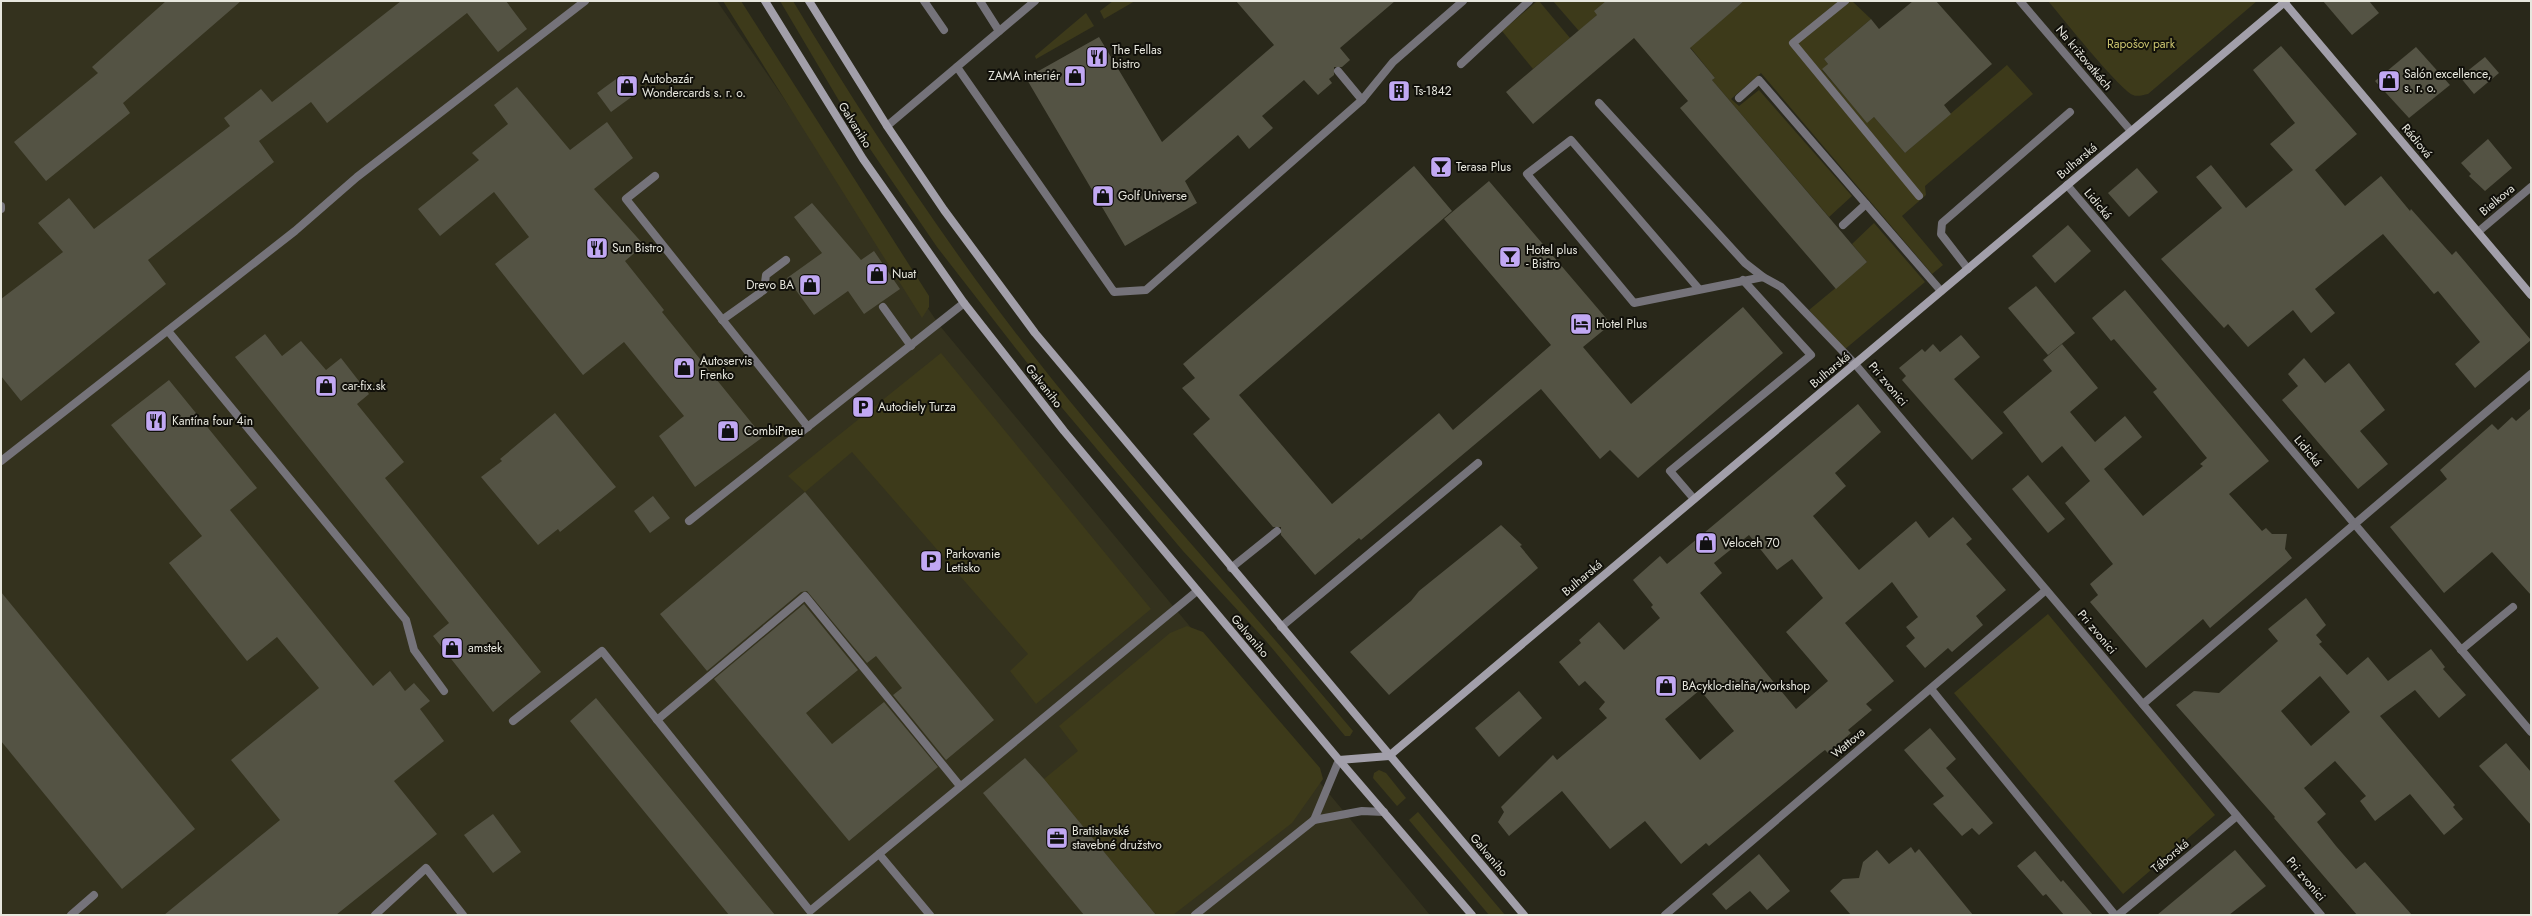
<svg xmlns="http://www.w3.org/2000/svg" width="2532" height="916" viewBox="0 0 2532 916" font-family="Jost,sans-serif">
	<rect width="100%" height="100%" fill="#29281a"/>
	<!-- built -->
	<path fill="#34321e" d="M 1,1 L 717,1 L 940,326 L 1430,915 L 1,915 Z"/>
	<!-- green -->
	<g fill="#3d3a1a">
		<path d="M 723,1 L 741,1 L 929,296 L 929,307 L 922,318 Z"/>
		<path d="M 780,1 L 793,1 C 850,96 911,190 976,280 C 1091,438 1227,581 1353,731 L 1350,736 L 1345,736 L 1266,641 L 1183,551 L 1063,409 L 937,247 L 851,121 Z"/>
		<path d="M 1113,1 L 1135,1 L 1104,19 L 1100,11 Z"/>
		<path d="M 1537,1 L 1539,1 L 1570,38 L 1533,69 L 1502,31 Z"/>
		<path d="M 1553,1 L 1606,1 L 1597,15 L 1579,31 Z"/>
		<path d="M 1744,1 L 1852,1 L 1871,19 L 1824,59 L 1828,64 L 1822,70 L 1867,122 L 1874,117 L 1905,153 L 2007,65 L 2033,94 L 1925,186 L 1926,195 L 1902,216 L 1943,265 L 1932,274 L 1761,73 L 1731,99 L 1739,106 L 1759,90 L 1852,196 L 1829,217 L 1712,80 L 1715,78 L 1690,47 Z"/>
		<path d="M 2048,1 L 2257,1 L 2148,94 C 2143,95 2137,97 2133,95 C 2118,88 2062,17 2048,1 Z"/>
		<path d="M 1086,13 L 1094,26 L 1036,59 L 1035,56 Z"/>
		<path d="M 1874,223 L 1925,282 L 1844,350 L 1809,310 L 1867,262 L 1852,244 Z"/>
		<path d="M 941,353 L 1151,609 L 1036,704 L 1010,671 L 1028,654 L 852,452 L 805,492 L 788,476 Z"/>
		<path d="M 2048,614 L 2215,815 L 2123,894 L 1954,693 Z"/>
		<path d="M 1187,626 L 1203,632 L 1320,768 L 1323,779 L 1292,823 L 1173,915 L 1156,915 L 1044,779 L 1078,751 L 1059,726 L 1170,633 Z"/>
		<path d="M 1379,770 L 1386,773 L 1406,798 L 1397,806 L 1373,778 L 1374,773 Z"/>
		<path d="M 1418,812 L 1505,915 L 1489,915 L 1409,820 Z"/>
	</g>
	<!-- building -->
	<g fill="#545344" fill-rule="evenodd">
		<path d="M 166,1 L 241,1 L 123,103 L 130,113 L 46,181 L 14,142 L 98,73 L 92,67 Z"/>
		<path d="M 401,1 L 506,1 L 527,29 L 498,52 L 467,13 L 327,123 L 311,102 L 259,141 L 274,162 L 148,260 L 166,284 L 21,401 L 1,376 L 1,299 L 63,252 L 38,223 L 69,198 L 94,229 L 230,126 L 224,118 L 261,89 L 272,102 Z"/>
		<path d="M 1236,1 L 1395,1 L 1340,48 L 1350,60 L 1342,67 L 1334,67 L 1334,75 L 1329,79 L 1332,83 L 1318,95 L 1304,80 L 1262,116 L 1273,128 L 1249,149 L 1238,135 L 1185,181 L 1197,203 L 1125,246 L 1026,78 L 1099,37 L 1162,142 L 1274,45 Z"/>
		<path d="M 1606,1 L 1744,1 L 1690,48 L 1715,78 L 1712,80 L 1867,262 L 1836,289 L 1680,108 L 1688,101 L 1634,38 L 1533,124 L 1506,92 L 1597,15 L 1594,11 Z"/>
		<path d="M 1913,1 L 1936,1 L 1992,64 L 1944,105 L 1951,114 L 1905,153 L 1874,117 L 1867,123 L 1822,69 L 1828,64 L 1824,59 L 1871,19 L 1879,29 Z"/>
		<path d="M 2323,1 L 2369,1 L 2379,13 L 2352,35 Z"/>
		<path d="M 2281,46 L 2357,134 L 2315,170 L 2345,206 L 2381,176 L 2410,211 L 2411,209 L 2452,255 L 2456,251 L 2531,340 L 2475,388 L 2455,364 L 2480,342 L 2438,291 L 2434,294 L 2383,234 L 2315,289 L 2335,313 L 2311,333 L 2293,310 L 2248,347 L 2228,324 L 2224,328 L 2161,259 L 2222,208 L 2196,177 L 2211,165 L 2246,208 L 2293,170 L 2270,144 L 2295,123 L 2253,70 Z"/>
		<path d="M 2416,47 L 2450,85 L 2409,118 L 2375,81 Z"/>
		<path d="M 2485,57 L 2499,73 L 2474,94 L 2460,77 Z"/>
		<path d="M 623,74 L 637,93 L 611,112 L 597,93 Z"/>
		<path d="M 517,87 L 570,150 L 607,122 L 633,158 L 594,189 L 644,245 L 625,261 L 664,310 L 662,312 L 763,437 L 695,487 L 659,436 L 684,416 L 624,342 L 583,375 L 495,264 L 529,237 L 494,192 L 440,236 L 418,209 L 479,160 L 472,153 L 508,124 L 494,105 Z"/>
		<path d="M 2488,139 L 2512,168 L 2485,191 L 2469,176 L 2471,174 L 2461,163 Z"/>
		<path d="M 1414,166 L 1452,211 L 1239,395 L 1332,504 L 1439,413 L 1453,430 L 1551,345 L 1444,219 L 1489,181 L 1611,324 L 1583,347 L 1631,404 L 1743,307 L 1783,353 L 1638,478 L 1610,450 L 1600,459 L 1541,389 L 1361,540 L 1359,538 L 1315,575 L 1281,535 L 1281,527 L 1273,527 L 1193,434 L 1210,419 L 1182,388 L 1195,378 L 1183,364 Z"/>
		<path d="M 2137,168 L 2158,192 L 2129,217 L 2108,193 Z"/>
		<path d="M 812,203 L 861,260 L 874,251 L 900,289 L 864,314 L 848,291 L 814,315 L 787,278 L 822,253 L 794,217 Z"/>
		<path d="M 2068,225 L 2091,251 L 2055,283 L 2032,256 Z"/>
		<path d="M 2036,286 L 2075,333 L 2048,355 L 2008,308 Z"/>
		<path d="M 2125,290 L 2269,461 L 2229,494 L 2262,531 L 2266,528 L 2272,534 L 2287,534 L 2285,549 L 2292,558 L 2210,628 L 2203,619 L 2146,668 L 2090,602 L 2098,595 L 2090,584 L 2113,564 L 2065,503 L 2090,481 L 2062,446 L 2042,463 L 2003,412 L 2052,371 L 2043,360 L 2062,344 L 2098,388 L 2070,412 L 2095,442 L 2125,416 L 2142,437 L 2104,469 L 2143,516 L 2203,466 L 2200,464 L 2207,458 L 2153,392 L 2157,389 L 2114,339 L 2111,341 L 2092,318 Z"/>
		<path d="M 265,334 L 282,356 L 301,341 L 326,370 L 341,358 L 369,394 L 357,404 L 404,462 L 385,478 L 541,672 L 493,712 L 433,636 L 449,623 L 235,357 Z"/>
		<path d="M 1961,335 L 1980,357 L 1954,379 L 2003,433 L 1972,460 L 1902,380 L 1906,376 L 1899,368 L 1922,349 L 1925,352 L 1933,344 L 1940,352 Z"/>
		<path d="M 2304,358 L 2325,383 L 2349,363 L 2385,410 L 2360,431 L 2388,464 L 2358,489 L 2282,400 L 2298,386 L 2288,374 Z"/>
		<path d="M 169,380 L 257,488 L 230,510 L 373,686 L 390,671 L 405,691 L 414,683 L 430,701 L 420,709 L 444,741 L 394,781 L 437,834 L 336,915 L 164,915 L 280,820 L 231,760 L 319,688 L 277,637 L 247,661 L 169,563 L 202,536 L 111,425 Z"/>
		<path d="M 1858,404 L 1881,432 L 1835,473 L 1846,486 L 1813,516 L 1859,570 L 1916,521 L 1929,538 L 1953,517 L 1972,539 L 1966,544 L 2006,590 L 1976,616 L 1983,625 L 1952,652 L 1948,648 L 1925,668 L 1906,646 L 1915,638 L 1906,627 L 1918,617 L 1892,582 L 1845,623 L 1894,681 L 1866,704 L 1872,710 L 1848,730 L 1851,733 L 1828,753 L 1825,750 L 1821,753 L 1709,846 L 1706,843 L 1681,864 L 1645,821 L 1610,849 L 1562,791 L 1509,836 L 1498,822 L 1504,812 L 1501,807 L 1553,755 L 1557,760 L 1607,718 L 1599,709 L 1605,702 L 1585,681 L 1579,686 L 1559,662 L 1581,643 L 1579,640 L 1599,622 L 1624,650 L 1660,618 L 1651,607 L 1653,605 L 1633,580 L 1660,556 L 1667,564 ZM 1749,535 L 1777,570 L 1792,559 L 1823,598 L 1786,632 L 1828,681 L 1796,709 L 1700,593 L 1722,573 L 1714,563 ZM 1700,690 L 1734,731 L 1700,760 L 1665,719 Z"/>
		<path d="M 2531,408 L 2531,595 L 2492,552 L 2444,593 L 2390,527 L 2447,479 L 2440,470 L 2492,424 L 2498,430 L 2512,417 L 2516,421 Z"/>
		<path d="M 555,413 L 616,487 L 560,532 L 558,529 L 538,545 L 481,477 L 502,461 L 500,459 Z"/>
		<path d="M 2028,475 L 2065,519 L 2048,533 L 2012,489 Z"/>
		<path d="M 805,492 L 994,720 L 946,760 L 893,695 L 902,688 L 876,656 L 867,663 L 807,591 L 801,592 L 707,671 L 660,614 Z"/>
		<path d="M 653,496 L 670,518 L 650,533 L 634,511 Z"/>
		<path d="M 1501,525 L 1522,545 L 1520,546 L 1538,568 L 1389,695 L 1350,652 L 1411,601 L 1419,591 Z"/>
		<path d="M 1,592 L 195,829 L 122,889 L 1,741 Z"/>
		<path d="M 2306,598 L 2326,625 L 2316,635 L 2322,642 L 2319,644 L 2347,675 L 2368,657 L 2388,681 L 2431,649 L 2445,667 L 2443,669 L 2466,695 L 2439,718 L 2415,690 L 2380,716 L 2455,805 L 2453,807 L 2463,819 L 2444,835 L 2410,794 L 2375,821 L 2360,801 L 2366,796 L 2335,761 L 2304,788 L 2326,814 L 2317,822 L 2336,846 L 2356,869 L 2365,862 L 2412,915 L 2357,915 L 2274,818 L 2275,817 L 2176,705 L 2194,691 L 2219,693 L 2278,641 L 2268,629 ZM 2320,676 L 2350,712 L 2311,746 L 2281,711 Z"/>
		<path d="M 804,604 L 858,670 L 806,713 L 832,744 L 884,702 L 938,767 L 849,841 L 714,679 Z"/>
		<path d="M 1519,691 L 1542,718 L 1499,757 L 1475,728 Z"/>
		<path d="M 596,698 L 737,869 L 775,915 L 729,915 L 570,721 Z"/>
		<path d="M 1930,728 L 1956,759 L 1946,768 L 1993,823 L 1979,835 L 1972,828 L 1962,836 L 1933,804 L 1944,796 L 1904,750 Z"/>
		<path d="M 2506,743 L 2531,772 L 2531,825 L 2479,766 Z"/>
		<path d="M 1025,758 L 1044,779 L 1156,915 L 1084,915 L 983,793 Z"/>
		<path d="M 493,814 L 521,852 L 493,873 L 464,835 Z"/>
		<path d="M 1911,847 L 1915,853 L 1919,849 L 1973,915 L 1851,915 L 1830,891 L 1843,879 L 1859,878 L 1863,862 L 1877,850 L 1889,864 Z"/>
		<path d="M 2235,850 L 2266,886 L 2229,915 L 2157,915 Z"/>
		<path d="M 2035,851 L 2061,882 L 2063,880 L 2093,915 L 2064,915 L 2046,894 L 2043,896 L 2017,866 Z"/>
		<path d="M 1759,854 L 1790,891 L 1767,910 L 1750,891 L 1726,910 L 1712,894 Z"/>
	</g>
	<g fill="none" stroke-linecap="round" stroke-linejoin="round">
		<!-- lane -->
		<g stroke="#75737a" stroke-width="8">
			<path d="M 924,1 L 944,30"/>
			<path d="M 980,1 L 999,31"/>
			<path d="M 1845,1 L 1793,43 L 1919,196"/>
			<path d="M 1461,64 L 1529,1"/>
			<path d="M 1739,98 L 1759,80 L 1941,291"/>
			<path d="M 1599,103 L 1745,263 L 1763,277"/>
			<path d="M 655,176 L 626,199 L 808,427"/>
			<path d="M 1,206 L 1,209"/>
			<path d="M 1843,225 L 1866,204"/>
			<path d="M 1968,269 L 1941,234 L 1942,223 L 2070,112"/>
			<path d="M 1699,289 L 1571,140 L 1527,174 L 1634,303 L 1763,277 L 1781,287 L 1855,364"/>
			<path d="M 883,307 L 911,346"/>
			<path d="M 722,320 L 764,290 L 766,275 L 786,260"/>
			<path d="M 168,331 L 406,620 L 414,650 L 444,691"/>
			<path d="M 1,461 L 295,231 L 357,177 L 585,1"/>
			<path d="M 1694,499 L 1670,471 L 1811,355 L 1743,280"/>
			<path d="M 689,521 L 964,303"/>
			<path d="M 1231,568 L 1277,531"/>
			<path d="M 1281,627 L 1478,463"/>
			<path d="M 2461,650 L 2513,607"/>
			<path d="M 657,720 L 805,596 L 960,786"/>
			<path d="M 513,721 L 602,651 L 810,911 L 1197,591"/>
			<path d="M 1314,820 L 1362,811 L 1384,812"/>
			<path d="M 879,854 L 930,915"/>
			<path d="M 71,915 L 94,895"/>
			<path d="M 375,915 L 426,868 L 463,915"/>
			<path d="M 1195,915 L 1314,820 L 1339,760"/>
		</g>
		<!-- street -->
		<g stroke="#75737a" stroke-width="8">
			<path d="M 2020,1 L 2131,131"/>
			<path d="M 957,67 L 1114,292 L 1146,290 L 1362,100 L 1393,62 L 1463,1"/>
			<path d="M 1338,71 L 1362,100"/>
			<path d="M 887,126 L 1035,1"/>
			<path d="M 2067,185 L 2531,732"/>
			<path d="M 2478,232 L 2531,187"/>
			<path d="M 1855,364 L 2321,915"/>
			<path d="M 1931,689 L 2115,915"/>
			<path d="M 2143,704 L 2531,374"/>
			<path d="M 1665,915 L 2046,590"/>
			<path d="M 2118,915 L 2237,816"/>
		</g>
		<!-- secondary -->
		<g stroke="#a29faa" stroke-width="8">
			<path d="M 765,1 L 863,159 L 964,303 L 1064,431 L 1339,760 L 1472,915"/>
			<path d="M 809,1 L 887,126 L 944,210 L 1035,333 L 1524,915"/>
			<path d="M 2284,2 L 2531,295"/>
			<path d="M 1389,756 L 2286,1"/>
			<path d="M 1339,760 L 1389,756"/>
		</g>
	</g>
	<!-- icons -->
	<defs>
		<g id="restaurant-square" transform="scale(1.15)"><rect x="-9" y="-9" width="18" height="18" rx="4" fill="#c1a8f3" stroke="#11100a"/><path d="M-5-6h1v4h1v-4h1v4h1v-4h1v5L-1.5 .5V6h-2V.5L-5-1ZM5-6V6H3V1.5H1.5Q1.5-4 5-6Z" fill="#111"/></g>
		<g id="shop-square" transform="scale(1.15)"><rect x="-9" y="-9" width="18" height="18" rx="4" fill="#c1a8f3" stroke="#11100a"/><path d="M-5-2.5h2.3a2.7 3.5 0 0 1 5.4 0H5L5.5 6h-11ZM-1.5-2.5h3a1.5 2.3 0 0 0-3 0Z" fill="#111"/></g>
		<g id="building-square" transform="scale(1.15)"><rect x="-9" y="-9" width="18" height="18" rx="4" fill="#c1a8f3" stroke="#11100a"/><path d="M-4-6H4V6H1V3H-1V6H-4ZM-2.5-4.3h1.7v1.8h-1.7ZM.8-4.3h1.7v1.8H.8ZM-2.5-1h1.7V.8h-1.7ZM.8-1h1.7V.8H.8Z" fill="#111"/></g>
		<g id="bar-square" transform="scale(1.15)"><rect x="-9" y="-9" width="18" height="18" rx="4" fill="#c1a8f3" stroke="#11100a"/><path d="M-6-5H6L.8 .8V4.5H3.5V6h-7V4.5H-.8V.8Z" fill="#111"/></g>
		<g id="hotel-square" transform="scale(1.15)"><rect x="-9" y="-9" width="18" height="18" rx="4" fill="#c1a8f3" stroke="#11100a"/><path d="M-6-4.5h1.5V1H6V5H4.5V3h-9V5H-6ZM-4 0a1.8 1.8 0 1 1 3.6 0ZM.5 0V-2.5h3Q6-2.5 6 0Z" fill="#111"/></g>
		<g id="parking-square" transform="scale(1.15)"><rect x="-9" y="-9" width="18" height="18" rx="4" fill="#c1a8f3" stroke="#11100a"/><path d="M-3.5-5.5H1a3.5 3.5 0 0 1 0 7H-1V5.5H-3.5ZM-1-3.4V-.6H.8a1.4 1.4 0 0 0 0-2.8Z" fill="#111"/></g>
		<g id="office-square" transform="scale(1.15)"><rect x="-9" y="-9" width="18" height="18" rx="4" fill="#c1a8f3" stroke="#11100a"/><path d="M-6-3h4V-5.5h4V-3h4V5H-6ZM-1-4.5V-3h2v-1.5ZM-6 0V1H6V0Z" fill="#111"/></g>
	</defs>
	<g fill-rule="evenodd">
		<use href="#restaurant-square" x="1097" y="57"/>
		<use href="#shop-square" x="1075" y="76"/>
		<use href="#shop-square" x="2389" y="81"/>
		<use href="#shop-square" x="627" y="86"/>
		<use href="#building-square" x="1399" y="91"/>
		<use href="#bar-square" x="1441" y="167"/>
		<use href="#shop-square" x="1103" y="196"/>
		<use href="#restaurant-square" x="597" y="248"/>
		<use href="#bar-square" x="1510" y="257"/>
		<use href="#shop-square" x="877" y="274"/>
		<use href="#shop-square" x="810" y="285"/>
		<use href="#hotel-square" x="1581" y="324"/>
		<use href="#shop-square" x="684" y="368"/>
		<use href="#shop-square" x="326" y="386"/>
		<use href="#parking-square" x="863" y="407"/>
		<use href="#restaurant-square" x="156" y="421"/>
		<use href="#shop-square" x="728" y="431"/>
		<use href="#shop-square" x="1706" y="543"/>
		<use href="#parking-square" x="931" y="561"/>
		<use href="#shop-square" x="452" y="648"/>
		<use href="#shop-square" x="1666" y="686"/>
		<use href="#office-square" x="1057" y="838"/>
	</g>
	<g text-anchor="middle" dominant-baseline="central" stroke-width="4" stroke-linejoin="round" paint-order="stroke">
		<!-- park labels -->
		<g font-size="12" fill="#cbc46f" stroke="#11100a">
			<text x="2141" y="44">Rapošov park</text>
		</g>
		<!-- poi labels -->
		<g font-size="12" fill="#e7e7de" stroke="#11100a" text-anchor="start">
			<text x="1112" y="50">The Fellas<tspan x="1112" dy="14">bistro</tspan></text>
			<text x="2404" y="74">Salón excellence,<tspan x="2404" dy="14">s. r. o.</tspan></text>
			<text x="1060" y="76" text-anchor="end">ZAMA interiér</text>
			<text x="642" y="79">Autobazár<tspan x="642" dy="14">Wondercards s. r. o.</tspan></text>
			<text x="1414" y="91">Ts-1842</text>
			<text x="1456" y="167">Terasa Plus</text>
			<text x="1118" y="196">Golf Universe</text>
			<text x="612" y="248">Sun Bistro</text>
			<text x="1526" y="250">Hotel plus<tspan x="1526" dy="14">- Bistro</tspan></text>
			<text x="892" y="274">Nuat</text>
			<text x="794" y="285" text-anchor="end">Drevo BA</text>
			<text x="1596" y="324">Hotel Plus</text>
			<text x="700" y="361">Autoservis<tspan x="700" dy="14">Frenko</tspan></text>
			<text x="342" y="386">car-fix.sk</text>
			<text x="878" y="407">Autodiely Turza</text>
			<text x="172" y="421">Kantína four 4in</text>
			<text x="744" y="431">CombiPneu</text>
			<text x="1722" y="543">Veloceh 70</text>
			<text x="946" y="554">Parkovanie<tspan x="946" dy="14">Letisko</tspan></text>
			<text x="468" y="648">amstek</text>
			<text x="1682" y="686">BAcyklo-dielňa/workshop</text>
			<text x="1072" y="831">Bratislavské<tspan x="1072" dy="14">stavebné družstvo</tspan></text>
		</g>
		<!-- street labels -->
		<g font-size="12" fill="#e7e7de" stroke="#11100a">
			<text transform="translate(2084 58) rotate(50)">Na križovatkách</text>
			<text transform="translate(855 125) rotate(58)">Galvaniho</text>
			<text transform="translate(2417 141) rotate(50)">Rádiová</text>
			<text transform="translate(2077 161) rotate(-40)">Bulharská</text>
			<text transform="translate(2497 200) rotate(-40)">Bielkova</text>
			<text transform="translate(2098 204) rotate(50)">Lidická</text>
			<text transform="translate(1830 370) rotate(-40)">Bulharská</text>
			<text transform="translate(1888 384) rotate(50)">Pri zvonici</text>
			<text transform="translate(1044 386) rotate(52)">Galvaniho</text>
			<text transform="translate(2308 451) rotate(50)">Lidická</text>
			<text transform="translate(1582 578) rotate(-40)">Bulharská</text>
			<text transform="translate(2097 632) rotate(50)">Pri zvonici</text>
			<text transform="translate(1250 636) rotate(50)">Galvaniho</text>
			<text transform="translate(1848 743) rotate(-40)">Wattova</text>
			<text transform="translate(1489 855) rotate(50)">Galvaniho</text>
			<text transform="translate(2170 856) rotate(-40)">Táborská</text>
			<text transform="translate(2306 879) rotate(50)">Pri zvonici</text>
		</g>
	</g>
	<!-- border -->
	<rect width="2532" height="916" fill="none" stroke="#e7e7de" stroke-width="4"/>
</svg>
